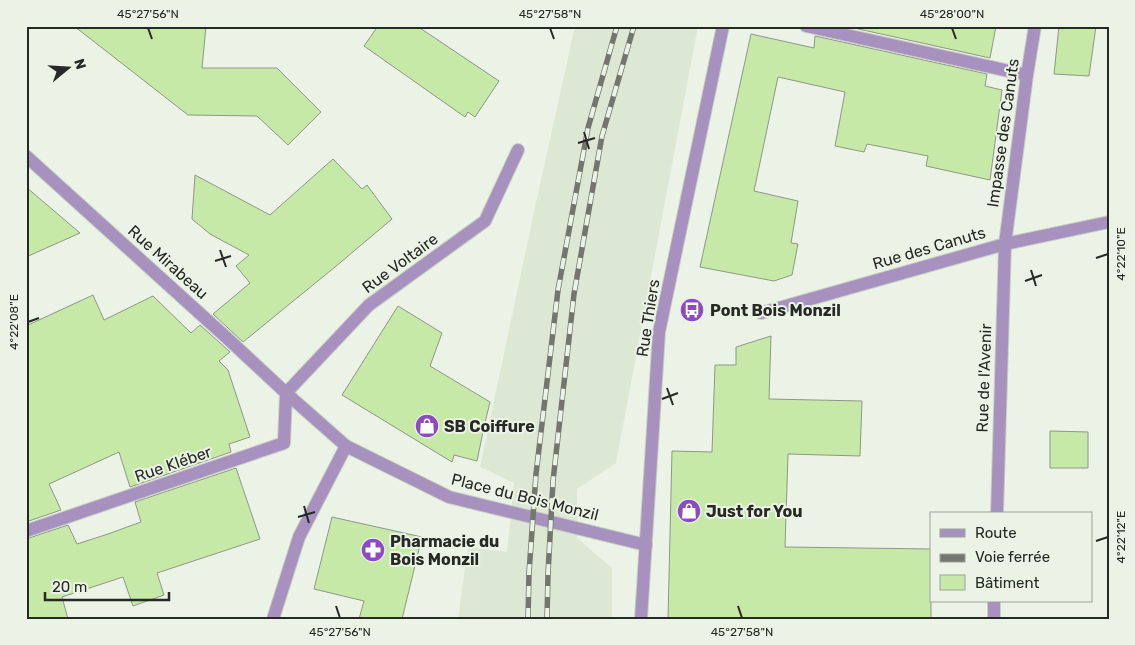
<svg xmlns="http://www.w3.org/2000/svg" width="1135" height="645" viewBox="0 0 1135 645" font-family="Rubik,sans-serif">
	<rect width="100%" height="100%" fill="#ebf3e6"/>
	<!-- built -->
	<path fill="#dde8d4" d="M 575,26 L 698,26 L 616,463 L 577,489 L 577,538 L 612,568 L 612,619 L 458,619 L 468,547 L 507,552 L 514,483 L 480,467 L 534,212 Z"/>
	<!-- building -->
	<g fill="#c6e9a8" stroke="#8f968a">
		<path d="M 74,26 L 206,26 L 202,68 L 277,68 L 321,112 L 288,145 L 257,116 L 188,115 Z"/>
		<path d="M 378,26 L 417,26 L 499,81 L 475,117 L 468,112 L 465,117 L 364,46 Z"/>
		<path d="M 845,26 L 996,26 L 990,58 Z"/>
		<path d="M 1059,26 L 1096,26 L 1089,76 L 1054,74 Z"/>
		<path d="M 751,34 L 814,48 L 815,36 L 987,74 L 985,86 L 1002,90 L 990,180 L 926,166 L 928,156 L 867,144 L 864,152 L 835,146 L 845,92 L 778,77 L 754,191 L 798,201 L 791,243 L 798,244 L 792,275 L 774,281 L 700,267 Z"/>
		<path d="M 333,159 L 362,189 L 367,185 L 392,219 L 335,267 L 243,342 L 213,314 L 250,283 L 236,266 L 249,255 L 210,234 L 192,219 L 195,175 L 270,215 Z"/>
		<path d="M 26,187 L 80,233 L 26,257 Z"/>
		<path d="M 93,295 L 104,320 L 153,296 L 191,333 L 200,325 L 230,352 L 219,361 L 228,370 L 250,437 L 229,444 L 231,452 L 130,487 L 119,452 L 49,484 L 61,510 L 26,522 L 26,326 Z"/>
		<path d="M 398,306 L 442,333 L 430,366 L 490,402 L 484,427 L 477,461 L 454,455 L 452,462 L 342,395 Z"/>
		<path d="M 771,336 L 769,399 L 862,401 L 860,456 L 788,454 L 785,547 L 931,549 L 931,619 L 668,619 L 672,451 L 712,452 L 715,365 L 736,365 L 736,347 Z"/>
		<path d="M 1050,431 L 1088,432 L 1088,468 L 1050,468 Z"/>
		<path d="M 236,468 L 260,539 L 157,573 L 164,595 L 133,606 L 123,577 L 62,597 L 68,619 L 26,619 L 26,539 L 68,525 L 77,544 L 108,534 L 141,522 L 135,502 Z"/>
		<path d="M 332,517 L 422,537 L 402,619 L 359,619 L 364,601 L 314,589 Z"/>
	</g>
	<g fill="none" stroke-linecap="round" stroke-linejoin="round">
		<!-- lane casing -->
		<g stroke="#c8cfc3" stroke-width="14">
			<path id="lane" d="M 806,26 L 1027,75"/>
		</g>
		<!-- street casing -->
		<g stroke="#c8cfc3" stroke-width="14">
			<g id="street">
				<path d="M 26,156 L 227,338 L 286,393 L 346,446 L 299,537 L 273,619"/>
				<path d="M 761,313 L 1005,244 L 1109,222"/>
				<path d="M 286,393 L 369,305 L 485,221 L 518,150"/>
				<path d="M 346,446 L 449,497 L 646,545"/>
				<path d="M 997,514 L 1005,244 L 1027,75 L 1035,26"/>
				<path d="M 26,531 L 284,443 L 286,393"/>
				<path d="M 641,619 L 659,332 L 723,26"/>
				<path d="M 994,619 L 994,601"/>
			</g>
		</g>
		<!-- lane -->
		<use href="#lane" stroke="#a791be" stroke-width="12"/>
		<!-- street -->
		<use href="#street" stroke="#a791be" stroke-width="12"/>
		<!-- rail casing -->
		<g stroke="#72766e" stroke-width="5.5">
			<g id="rail">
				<path d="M 528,619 L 529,573 L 536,474 L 558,290 L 588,128 L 617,26"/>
				<path d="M 547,619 L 548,574 L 553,481 L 574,294 L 602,136 L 634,26"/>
			</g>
		</g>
		<!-- rail -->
		<use href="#rail" stroke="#ebf3e6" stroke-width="4" stroke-dasharray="11" stroke-linecap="butt"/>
	</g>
	<!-- ticks -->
	<path fill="none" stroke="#272925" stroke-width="2" d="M 148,28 L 152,39M 550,28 L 554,39M 952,28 L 956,39M 584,132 L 589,149M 578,143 L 595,138M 220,250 L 226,267M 1096,258 L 1108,254M 215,261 L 231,256M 1031,270 L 1036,286M 1025,281 L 1042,275M 28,322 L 39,318M 667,388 L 673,405M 662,399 L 678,393M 304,506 L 309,523M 298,517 L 315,512M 1096,541 L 1108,537M 336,606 L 340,618M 738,606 L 742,618"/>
	<!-- icons -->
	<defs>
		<g id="bus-disc" transform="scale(1.25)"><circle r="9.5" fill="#8c4bc0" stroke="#ebf3e6"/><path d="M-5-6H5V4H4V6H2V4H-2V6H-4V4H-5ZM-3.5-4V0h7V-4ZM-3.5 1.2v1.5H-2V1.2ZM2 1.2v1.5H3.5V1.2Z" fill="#fff"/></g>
		<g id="shop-disc" transform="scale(1.25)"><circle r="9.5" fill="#8c4bc0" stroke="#ebf3e6"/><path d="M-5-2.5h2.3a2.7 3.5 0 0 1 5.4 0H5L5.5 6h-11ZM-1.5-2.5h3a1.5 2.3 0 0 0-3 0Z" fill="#fff"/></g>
		<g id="pharmacy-disc" transform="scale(1.25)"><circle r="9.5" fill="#8c4bc0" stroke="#ebf3e6"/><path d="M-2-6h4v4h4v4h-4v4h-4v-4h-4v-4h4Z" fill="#fff"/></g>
	</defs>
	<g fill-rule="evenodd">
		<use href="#bus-disc" x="692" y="310"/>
		<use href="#shop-disc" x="427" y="426"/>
		<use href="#shop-disc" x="689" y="511"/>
		<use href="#pharmacy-disc" x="373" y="550"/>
	</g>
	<g text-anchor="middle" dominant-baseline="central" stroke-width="4" stroke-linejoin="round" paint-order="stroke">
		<!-- street labels -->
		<g font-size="16" fill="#272925" stroke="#ebf3e6">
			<text transform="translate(1003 133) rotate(-82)">Impasse des Canuts</text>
			<text transform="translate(929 248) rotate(-16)">Rue des Canuts</text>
			<text transform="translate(168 262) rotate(42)">Rue Mirabeau</text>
			<text transform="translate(400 263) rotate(-36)">Rue Voltaire</text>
			<text transform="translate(648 318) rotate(-81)">Rue Thiers</text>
			<text transform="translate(984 378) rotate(-88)">Rue de l'Avenir</text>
			<text transform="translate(173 464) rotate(-19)">Rue Kléber</text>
			<text transform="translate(525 497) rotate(14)">Place du Bois Monzil</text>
		</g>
		<!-- poi labels -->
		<g font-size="16" font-weight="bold" fill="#272925" stroke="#ebf3e6" text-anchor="start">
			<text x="710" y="310">Pont Bois Monzil</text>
			<text x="444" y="426">SB Coiffure</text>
			<text x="706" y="511">Just for You</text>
			<text x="390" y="541">Pharmacie du<tspan x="390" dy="18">Bois Monzil</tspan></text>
		</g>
	</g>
	<!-- border -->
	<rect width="1135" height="645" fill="none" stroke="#ebf3e6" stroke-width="55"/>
	<!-- legend -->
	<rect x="930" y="512" width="162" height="90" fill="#ebf3e6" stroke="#9da299"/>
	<rect x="940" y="529" width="25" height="8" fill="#a791be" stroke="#9da299"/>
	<text x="975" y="538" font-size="15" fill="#272925">Route</text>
	<rect x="940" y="554" width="25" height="8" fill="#72766e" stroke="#9da299"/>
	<text x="975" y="562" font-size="15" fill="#272925">Voie ferrée</text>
	<rect x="940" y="575" width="25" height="15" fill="#c6e9a8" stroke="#9da299"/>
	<text x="975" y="588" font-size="15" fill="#272925">Bâtiment</text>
	<!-- north arrow -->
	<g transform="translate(68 68) rotate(72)" stroke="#ebf3e6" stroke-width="4" paint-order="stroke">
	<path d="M0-4L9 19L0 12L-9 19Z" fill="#272925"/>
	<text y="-8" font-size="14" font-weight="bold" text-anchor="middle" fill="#272925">N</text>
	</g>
	<!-- scale -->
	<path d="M45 592v8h124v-8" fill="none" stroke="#272925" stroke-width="2.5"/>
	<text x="52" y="592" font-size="15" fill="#272925" stroke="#ebf3e6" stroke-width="4" paint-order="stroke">20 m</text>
	<rect x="28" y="28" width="1080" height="590" fill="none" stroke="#272925" stroke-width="2"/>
	<g font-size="12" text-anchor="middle" fill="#272925">
		<text x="148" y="18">45°27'56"N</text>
		<text x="550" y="18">45°27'58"N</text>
		<text x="952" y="18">45°28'00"N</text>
		<text transform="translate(1121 254) rotate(-90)" y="4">4°22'10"E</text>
		<text transform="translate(14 322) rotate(-90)" y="4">4°22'08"E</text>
		<text transform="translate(1121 537) rotate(-90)" y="4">4°22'12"E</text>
		<text x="340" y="636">45°27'56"N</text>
		<text x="742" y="636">45°27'58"N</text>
	</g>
</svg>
